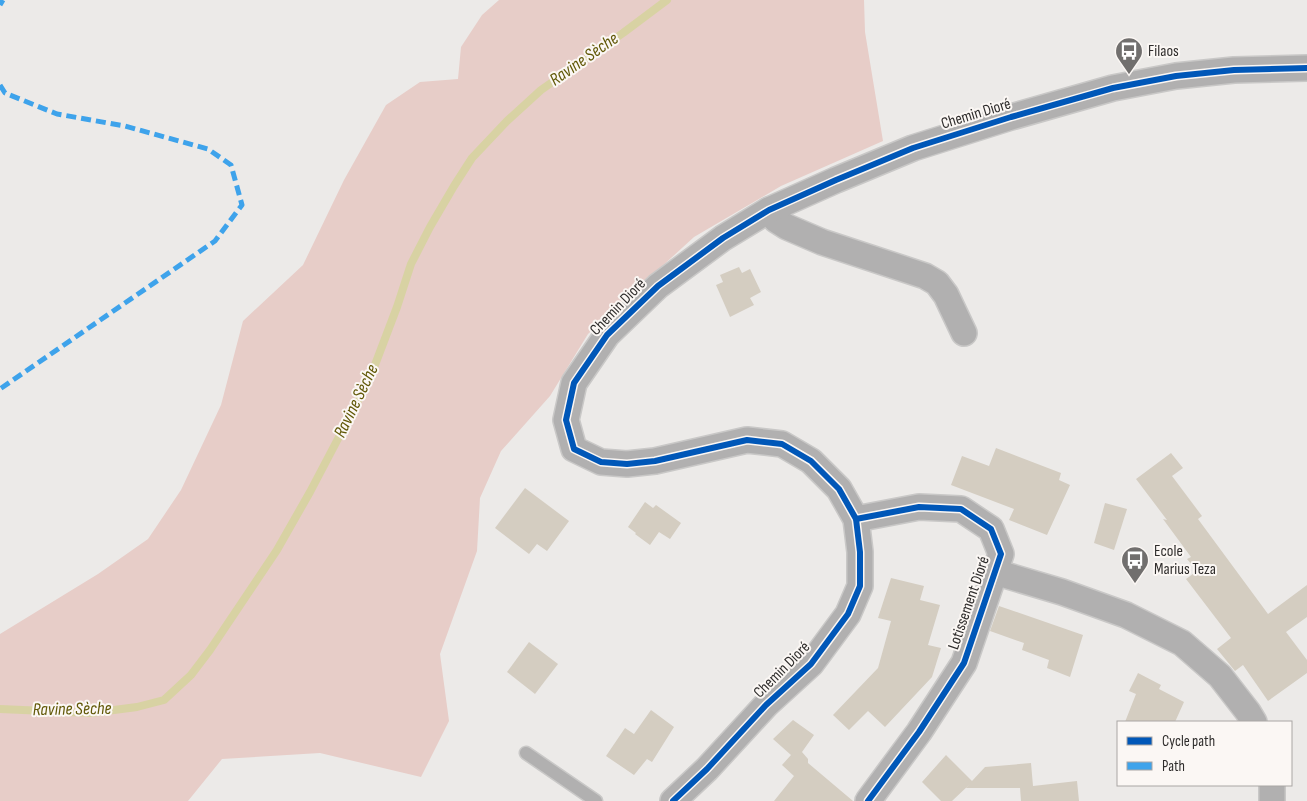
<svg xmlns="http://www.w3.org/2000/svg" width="1307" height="801" viewBox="0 0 1307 801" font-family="'Sofia Sans Condensed',sans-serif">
	<rect width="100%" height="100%" fill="#eceae8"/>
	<!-- green -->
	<path fill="#e7cdc8" d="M 499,0 L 864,0 L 865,32 L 883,141 L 781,186 L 694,237 L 588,334 L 550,396 L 501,451 L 480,498 L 477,551 L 440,654 L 449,721 L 421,777 L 320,753 L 222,759 L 188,801 L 0,801 L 0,634 L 98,574 L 148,539 L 181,490 L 221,405 L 243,321 L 303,265 L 344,180 L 386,105 L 420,82 L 458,79 L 461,47 L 482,15 Z"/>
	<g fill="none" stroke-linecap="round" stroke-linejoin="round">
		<!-- stream -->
		<path stroke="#d8d2a3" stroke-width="8" d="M 0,709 L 91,713 L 137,707 L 164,700 L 191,675 L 210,650 L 277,550 L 310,492 L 370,378 L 397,307 L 411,264 L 430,227 L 454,186 L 472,158 L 507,121 L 541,90 L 623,33 L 667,0"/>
	</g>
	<!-- building -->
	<g fill="#d4cdc1">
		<path d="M 739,267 L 742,273 L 750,269 L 761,292 L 750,298 L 754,305 L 730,317 L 716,285 L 723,282 L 720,275 Z"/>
		<path d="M 996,448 L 1061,473 L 1059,480 L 1070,485 L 1047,535 L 1009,520 L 1014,509 L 951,485 L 962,456 L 989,466 Z"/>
		<path d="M 1171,453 L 1183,468 L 1172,476 L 1202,516 L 1198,519 L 1268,614 L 1307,585 L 1307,617 L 1286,632 L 1307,660 L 1307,673 L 1268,701 L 1243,665 L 1235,671 L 1217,649 L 1231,638 L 1186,579 L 1197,571 L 1187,559 L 1191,557 L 1163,519 L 1167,520 L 1136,479 Z"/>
		<path d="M 525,488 L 569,521 L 547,551 L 537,544 L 529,554 L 495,528 Z"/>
		<path d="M 645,502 L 653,508 L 656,505 L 681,523 L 670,539 L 659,532 L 650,545 L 635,534 L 636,533 L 628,527 Z"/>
		<path d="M 1105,503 L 1127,509 L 1114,550 L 1094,543 Z"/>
		<path d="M 891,578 L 924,586 L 920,600 L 940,605 L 928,645 L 941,648 L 932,677 L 885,727 L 868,711 L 849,730 L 833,715 L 878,668 L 891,621 L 878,618 Z"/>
		<path d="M 999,606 L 1083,635 L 1070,677 L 1047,668 L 1049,660 L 1022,650 L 1024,643 L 990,631 Z"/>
		<path d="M 529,642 L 558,664 L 535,694 L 507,672 Z"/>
		<path d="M 1138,673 L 1161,685 L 1159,689 L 1184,702 L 1175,722 L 1125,722 L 1136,694 L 1129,691 Z"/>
		<path d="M 651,710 L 674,727 L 652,762 L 647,759 L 634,775 L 606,756 L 625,728 L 634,734 Z"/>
		<path d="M 793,720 L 814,735 L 802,752 L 808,759 L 808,763 L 853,801 L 774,801 L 794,776 L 782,765 L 791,755 L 773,739 Z"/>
		<path d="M 946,755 L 972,781 L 985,767 L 1031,763 L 1033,786 L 1077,781 L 1079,801 L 1021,801 L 1020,788 L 966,788 L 970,784 L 952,801 L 941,801 L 922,782 Z"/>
	</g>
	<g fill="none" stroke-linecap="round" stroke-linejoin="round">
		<!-- lane casing -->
		<g stroke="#c9c8c7" stroke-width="15">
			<path id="lane" d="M 526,753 L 596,801"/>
		</g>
		<!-- street casing -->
		<g stroke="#c9c8c7" stroke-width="28">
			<g id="street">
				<path d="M 769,210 L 776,220 L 787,227 L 822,242 L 925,276 L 937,283 L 946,295 L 964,333"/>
				<path d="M 856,519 L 919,507 L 961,509 L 991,529 L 1001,554 L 964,663 L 919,732 L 868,801"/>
				<path d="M 995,572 L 1062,592 L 1126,615 L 1182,643 L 1220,676 L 1248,712 L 1254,722"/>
				<path d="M 673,801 L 707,769 L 766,705 L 811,664 L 848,614 L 860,586 L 860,552 L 856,519 L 839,489 L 811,461 L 782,444 L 747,440 L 655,461 L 627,464 L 601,462 L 574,449 L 566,420 L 574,383 L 607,335 L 658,286 L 723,238 L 769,210 L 836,180 L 913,148 L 1011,117 L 1113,88 L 1176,76 L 1234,70 L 1307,68"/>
				<path d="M 1272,801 L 1272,785"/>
			</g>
		</g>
		<!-- lane -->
		<use href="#lane" stroke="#b1b0b0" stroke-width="12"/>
		<!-- street -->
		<use href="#street" stroke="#b1b0b0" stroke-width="25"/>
		<!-- quiet -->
		<g stroke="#3ea3eb" stroke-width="5" stroke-dasharray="10 5" stroke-linecap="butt">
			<path d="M 0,5 L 3,0"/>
			<path d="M 0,85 L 5,93 L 57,114 L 125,126 L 208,149 L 231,165 L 242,205 L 215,241 L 0,389"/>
		</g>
		<!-- cycleway casing -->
		<g stroke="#fbf7f4" stroke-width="9">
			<g id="cycleway">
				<path d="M 856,519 L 919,507 L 961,509 L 991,529 L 1001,554 L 964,663 L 919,732 L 868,801"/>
				<path d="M 673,801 L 707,769 L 766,705 L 811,664 L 848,614 L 860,586 L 860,552 L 856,519 L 839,489 L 811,461 L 782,444 L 747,440 L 655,461 L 627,464 L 601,462 L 574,449 L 566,420 L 574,383 L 607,335 L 658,286 L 723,238 L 769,210 L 836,180 L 913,148 L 1011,117 L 1113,88 L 1176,76 L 1234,70 L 1307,68"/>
			</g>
		</g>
		<!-- cycleway -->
		<use href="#cycleway" stroke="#0057b8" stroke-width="6"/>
	</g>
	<!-- icons -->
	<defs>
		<g id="bus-pin" transform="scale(1.4375)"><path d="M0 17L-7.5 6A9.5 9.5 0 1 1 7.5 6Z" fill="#716f6e" stroke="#fbf7f4"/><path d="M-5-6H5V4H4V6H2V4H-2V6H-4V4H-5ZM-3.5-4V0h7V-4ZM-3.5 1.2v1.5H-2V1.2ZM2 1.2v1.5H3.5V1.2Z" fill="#fff"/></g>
	</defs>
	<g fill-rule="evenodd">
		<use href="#bus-pin" x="1129" y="51"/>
		<use href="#bus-pin" x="1135" y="560"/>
	</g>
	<g text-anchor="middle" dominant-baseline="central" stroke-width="4" stroke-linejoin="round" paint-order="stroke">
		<!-- poi labels -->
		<g font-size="16" fill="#2f2d2c" stroke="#fbf7f4" text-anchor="start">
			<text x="1148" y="51">Filaos</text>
			<text x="1154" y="551">Ecole<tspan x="1154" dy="18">Marius Teza</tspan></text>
		</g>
		<!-- street labels -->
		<g font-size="16" fill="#2f2d2c" stroke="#fbf7f4">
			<text transform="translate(976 114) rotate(-17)">Chemin Dioré</text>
			<text transform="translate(618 307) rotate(-46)">Chemin Dioré</text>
			<text transform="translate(969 603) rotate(-71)">Lotissement Dioré</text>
			<text transform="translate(782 670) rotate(-45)">Chemin Dioré</text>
		</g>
		<!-- water labels -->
		<g font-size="18" font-style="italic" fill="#615807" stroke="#fbf7f4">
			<text transform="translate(584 59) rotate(-35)">Ravine Sèche</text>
			<text transform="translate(356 401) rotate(-64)">Ravine Sèche</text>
			<text transform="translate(72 709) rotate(-1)">Ravine Sèche</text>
		</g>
	</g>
	<!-- legend -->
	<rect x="1117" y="721" width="175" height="65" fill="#fbf7f4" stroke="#a9a6a4"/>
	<rect x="1127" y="737" width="25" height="8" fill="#0057b8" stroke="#a9a6a4"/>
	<text x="1162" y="746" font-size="15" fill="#2f2d2c">Cycle path</text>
	<rect x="1127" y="762" width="25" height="8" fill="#3ea3eb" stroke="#a9a6a4"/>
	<text x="1162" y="771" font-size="15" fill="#2f2d2c">Path</text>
</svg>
